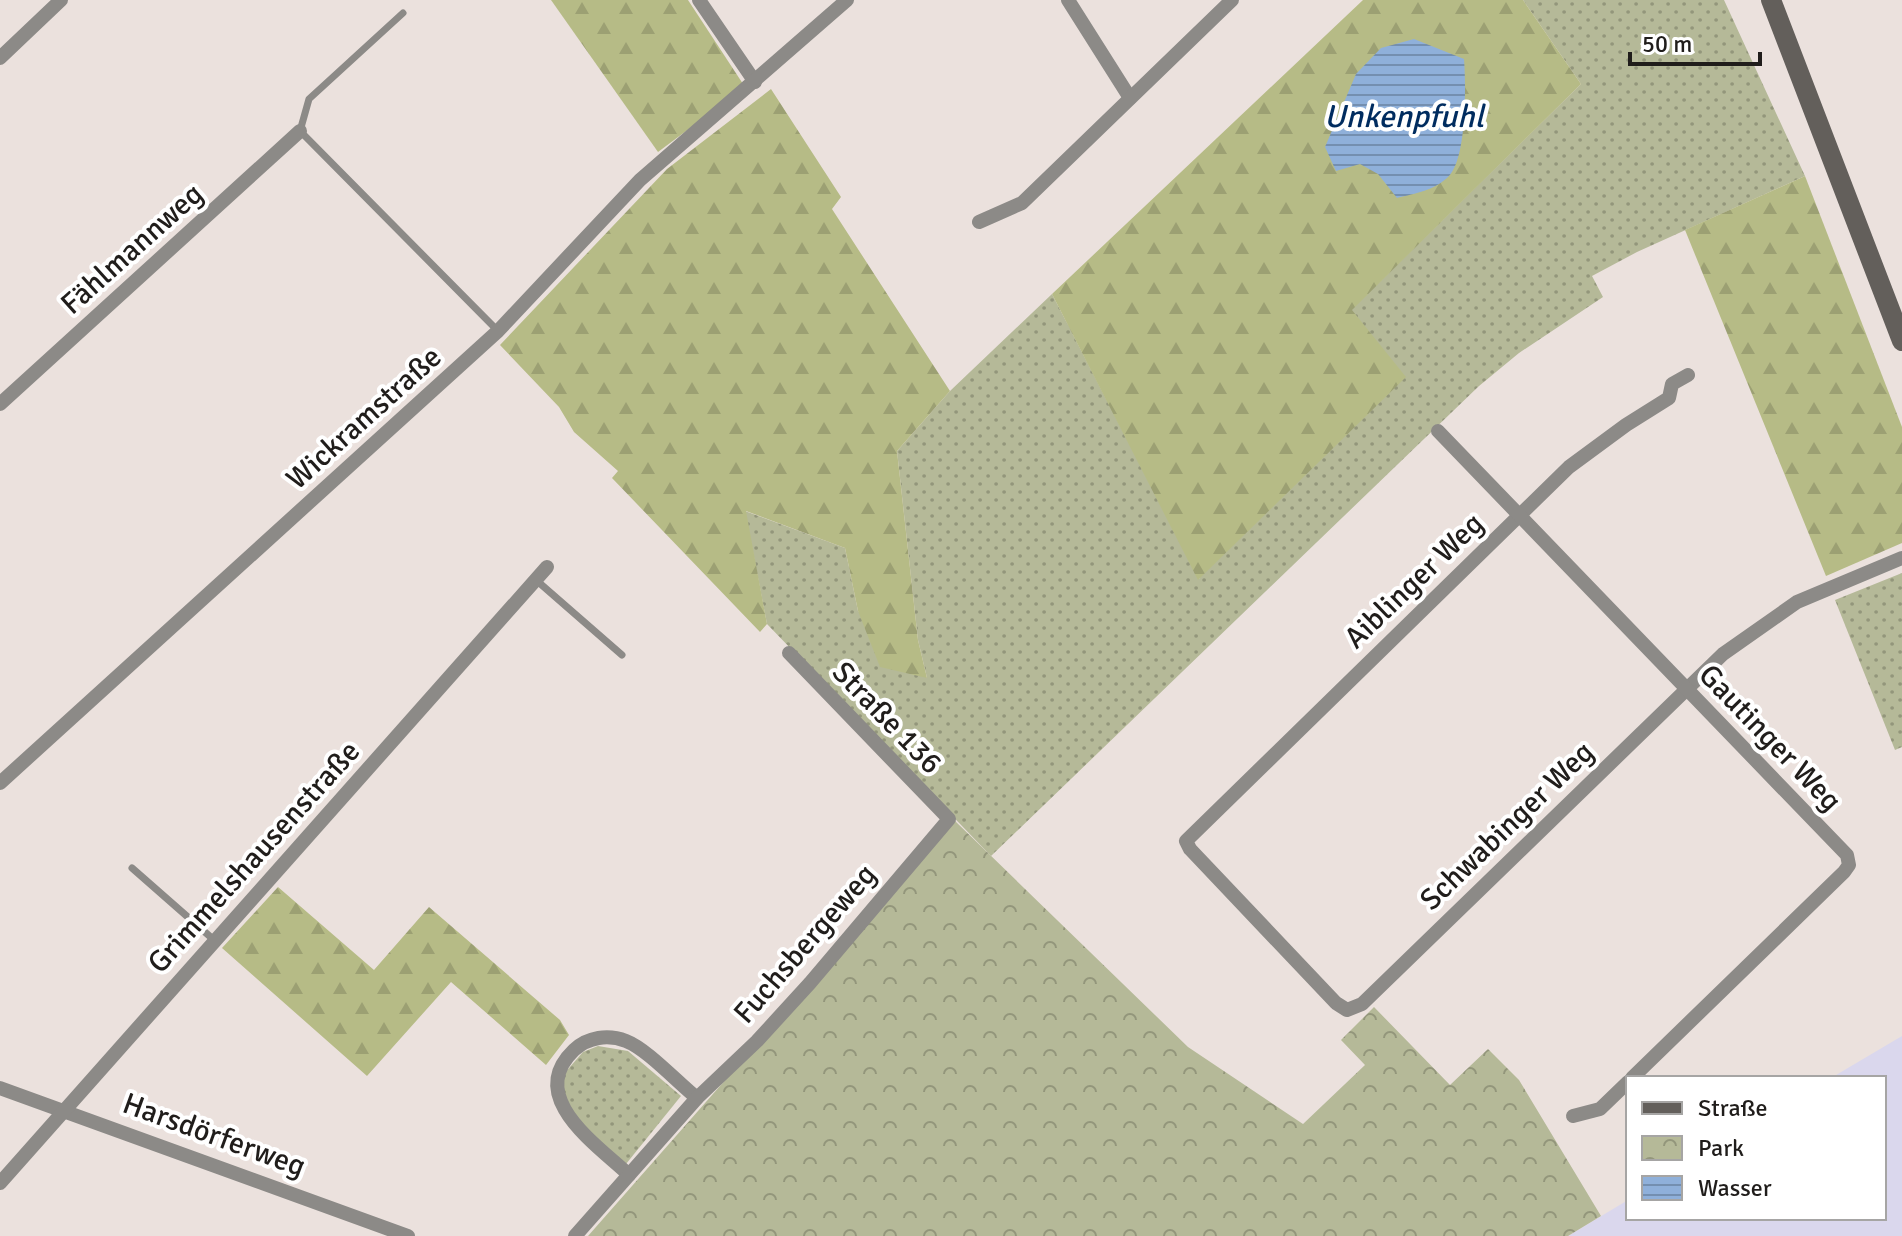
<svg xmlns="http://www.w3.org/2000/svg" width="1902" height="1236" viewBox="0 0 1902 1236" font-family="Signika,sans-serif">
	<defs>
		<pattern id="grass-dots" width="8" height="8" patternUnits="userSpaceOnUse" patternTransform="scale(2)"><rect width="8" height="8" fill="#b5b998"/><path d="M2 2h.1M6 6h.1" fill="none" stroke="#93967b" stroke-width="1.8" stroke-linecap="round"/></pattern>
		<pattern id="forest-firs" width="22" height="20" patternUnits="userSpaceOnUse" patternTransform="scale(2)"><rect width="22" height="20" fill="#b6bb86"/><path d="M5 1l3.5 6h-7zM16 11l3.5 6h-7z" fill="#9ca073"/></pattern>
		<pattern id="park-crowns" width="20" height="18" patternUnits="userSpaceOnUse" patternTransform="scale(2)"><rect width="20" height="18" fill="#b5b998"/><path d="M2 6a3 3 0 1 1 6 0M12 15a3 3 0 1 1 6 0" fill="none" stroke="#93967b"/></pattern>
		<pattern id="water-rules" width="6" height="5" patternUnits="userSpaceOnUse" patternTransform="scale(2)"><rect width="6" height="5" fill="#8fb0da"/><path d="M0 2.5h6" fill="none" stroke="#748fb0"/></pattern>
	</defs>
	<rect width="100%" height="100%" fill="#ebe1dd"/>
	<!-- education -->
	<path fill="#dad7ed" d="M 1902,1036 L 1902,1236 L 1568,1236 L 1628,1200 L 1628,1218 L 1884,1218 L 1884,1078 L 1831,1078 Z"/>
	<!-- grass -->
	<g fill="url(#grass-dots)">
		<path d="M 1523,0 L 1724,0 L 1805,176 L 1637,252 L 1592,276 L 1603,297 L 1519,353 L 1479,386 L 991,856 L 767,624 L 745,511 L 845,548 L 858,611 L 927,678 L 918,640 L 897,451 L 950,391 L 1052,294 L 1199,579 L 1351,310 L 1581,84 Z"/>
		<path d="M 1902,573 L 1902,747 L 1895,750 L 1835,600 Z"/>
		<path d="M 598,1046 L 628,1051 L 681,1096 L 626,1164 L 567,1112 L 562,1076 L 583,1052 Z"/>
	</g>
	<!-- forest -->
	<g fill="url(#forest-firs)">
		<path d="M 551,0 L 688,0 L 745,87 L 658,152 Z"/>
		<path d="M 1363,0 L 1523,0 L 1581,84 L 1352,310 L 1406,377 L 1198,580 L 1052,294 Z"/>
		<path d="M 771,89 L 841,197 L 832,209 L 950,391 L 897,451 L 918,640 L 927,678 L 880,667 L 858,611 L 845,548 L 746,511 L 767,624 L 760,632 L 612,478 L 618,471 L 574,432 L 559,407 L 500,345 L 667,169 Z"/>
		<path d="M 1805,176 L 1902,427 L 1902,543 L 1826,576 L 1685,230 Z"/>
		<path d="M 278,887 L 374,970 L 429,907 L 560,1020 L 569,1035 L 546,1065 L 451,982 L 367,1076 L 222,948 Z"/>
	</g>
	<!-- park -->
	<path fill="url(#park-crowns)" d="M 954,820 L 1188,1047 L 1303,1124 L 1365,1065 L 1341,1040 L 1374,1007 L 1450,1085 L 1488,1049 L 1519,1080 L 1601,1216 L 1568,1236 L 588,1236 Z"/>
	<!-- water -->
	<path fill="url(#water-rules)" d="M 1414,39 L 1464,59 C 1466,85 1467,158 1449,176 C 1434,191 1416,193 1397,198 L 1378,174 L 1360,164 L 1336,171 L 1325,147 L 1356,74 L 1381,48 Z"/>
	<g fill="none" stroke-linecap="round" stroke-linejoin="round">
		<!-- service -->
		<g stroke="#8c8a87" stroke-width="7">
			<path d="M 403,13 L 309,99 L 300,131 L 498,331"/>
			<path d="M 536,580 L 622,655"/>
			<path d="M 132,868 L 214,940"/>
		</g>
		<!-- minor -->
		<g stroke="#8c8a87" stroke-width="14">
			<path d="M 699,0 L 755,82"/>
			<path d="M 1068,0 L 1130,98"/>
			<path d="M 0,58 L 61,0"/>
			<path d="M 979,222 L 1022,203 L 1232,0"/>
			<path d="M 1688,375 L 1672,384 L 1669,398 L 1626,425 L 1569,467 L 1186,841 L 1190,849 L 1336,1003 L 1347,1010 L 1362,1004 L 1723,654 L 1797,602 L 1902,558"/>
			<path d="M 0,404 L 300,131"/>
			<path d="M 1438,431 L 1847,855 L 1849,865 L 1844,872 L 1632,1078"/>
			<path d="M 0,783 L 498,331 L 640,180 L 847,0"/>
			<path d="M 0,1088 L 408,1236"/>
			<path d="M 1573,1116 L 1600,1109 L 1628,1082"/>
			<path d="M 629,1175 C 596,1144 525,1097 574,1050 C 588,1037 608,1034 626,1041 C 647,1049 678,1083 697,1098"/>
			<path d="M 0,1183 L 547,567"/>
			<path d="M 575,1236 L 697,1098 L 757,1041 L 810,983 L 949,819 L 789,653"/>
		</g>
		<!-- secondary -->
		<path stroke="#635f5b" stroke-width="20" d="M 1771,0 L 1902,341"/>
	</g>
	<g text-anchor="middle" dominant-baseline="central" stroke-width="8" stroke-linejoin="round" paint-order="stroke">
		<!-- street labels -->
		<g font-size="30" fill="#201d1b" stroke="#fff">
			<text transform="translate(132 249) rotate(-42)">Fählmannweg</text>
			<text transform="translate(364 418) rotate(-42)">Wickramstraße</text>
			<text transform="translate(1414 581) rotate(-44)">Aiblinger Weg</text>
			<text transform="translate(887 718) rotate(46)">Straße 136</text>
			<text transform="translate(1770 738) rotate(46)">Gautinger Weg</text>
			<text transform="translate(1507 826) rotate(-44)">Schwabinger Weg</text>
			<text transform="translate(254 857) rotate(-48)">Grimmelshausenstraße</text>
			<text transform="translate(805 944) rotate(-49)">Fuchsbergeweg</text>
			<text transform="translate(214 1135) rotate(20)">Harsdörferweg</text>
		</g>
		<!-- water labels -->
		<g font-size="32" font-style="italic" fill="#002c5f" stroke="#fff">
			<text x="1404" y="116">Unkenpfuhl</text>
		</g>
	</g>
	<!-- legend -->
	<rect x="1626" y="1076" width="260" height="144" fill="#ffffff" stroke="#a6a5a4" stroke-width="2"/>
	<rect x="1642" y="1102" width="40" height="12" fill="#635f5b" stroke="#a6a5a4" stroke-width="2"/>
	<text x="1698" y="1116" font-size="24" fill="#201d1b">Straße</text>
	<rect x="1642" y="1136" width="40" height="24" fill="url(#park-crowns)" stroke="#a6a5a4" stroke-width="2"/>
	<text x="1698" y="1156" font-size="24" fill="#201d1b">Park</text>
	<rect x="1642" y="1176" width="40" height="24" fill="url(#water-rules)" stroke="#a6a5a4" stroke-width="2"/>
	<text x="1698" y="1196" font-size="24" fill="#201d1b">Wasser</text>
	<!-- scale -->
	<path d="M1630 52v12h130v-12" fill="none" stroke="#201d1b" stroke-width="4"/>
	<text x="1642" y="52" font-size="24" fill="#201d1b" stroke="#ffffff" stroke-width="6" paint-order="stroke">50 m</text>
</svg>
